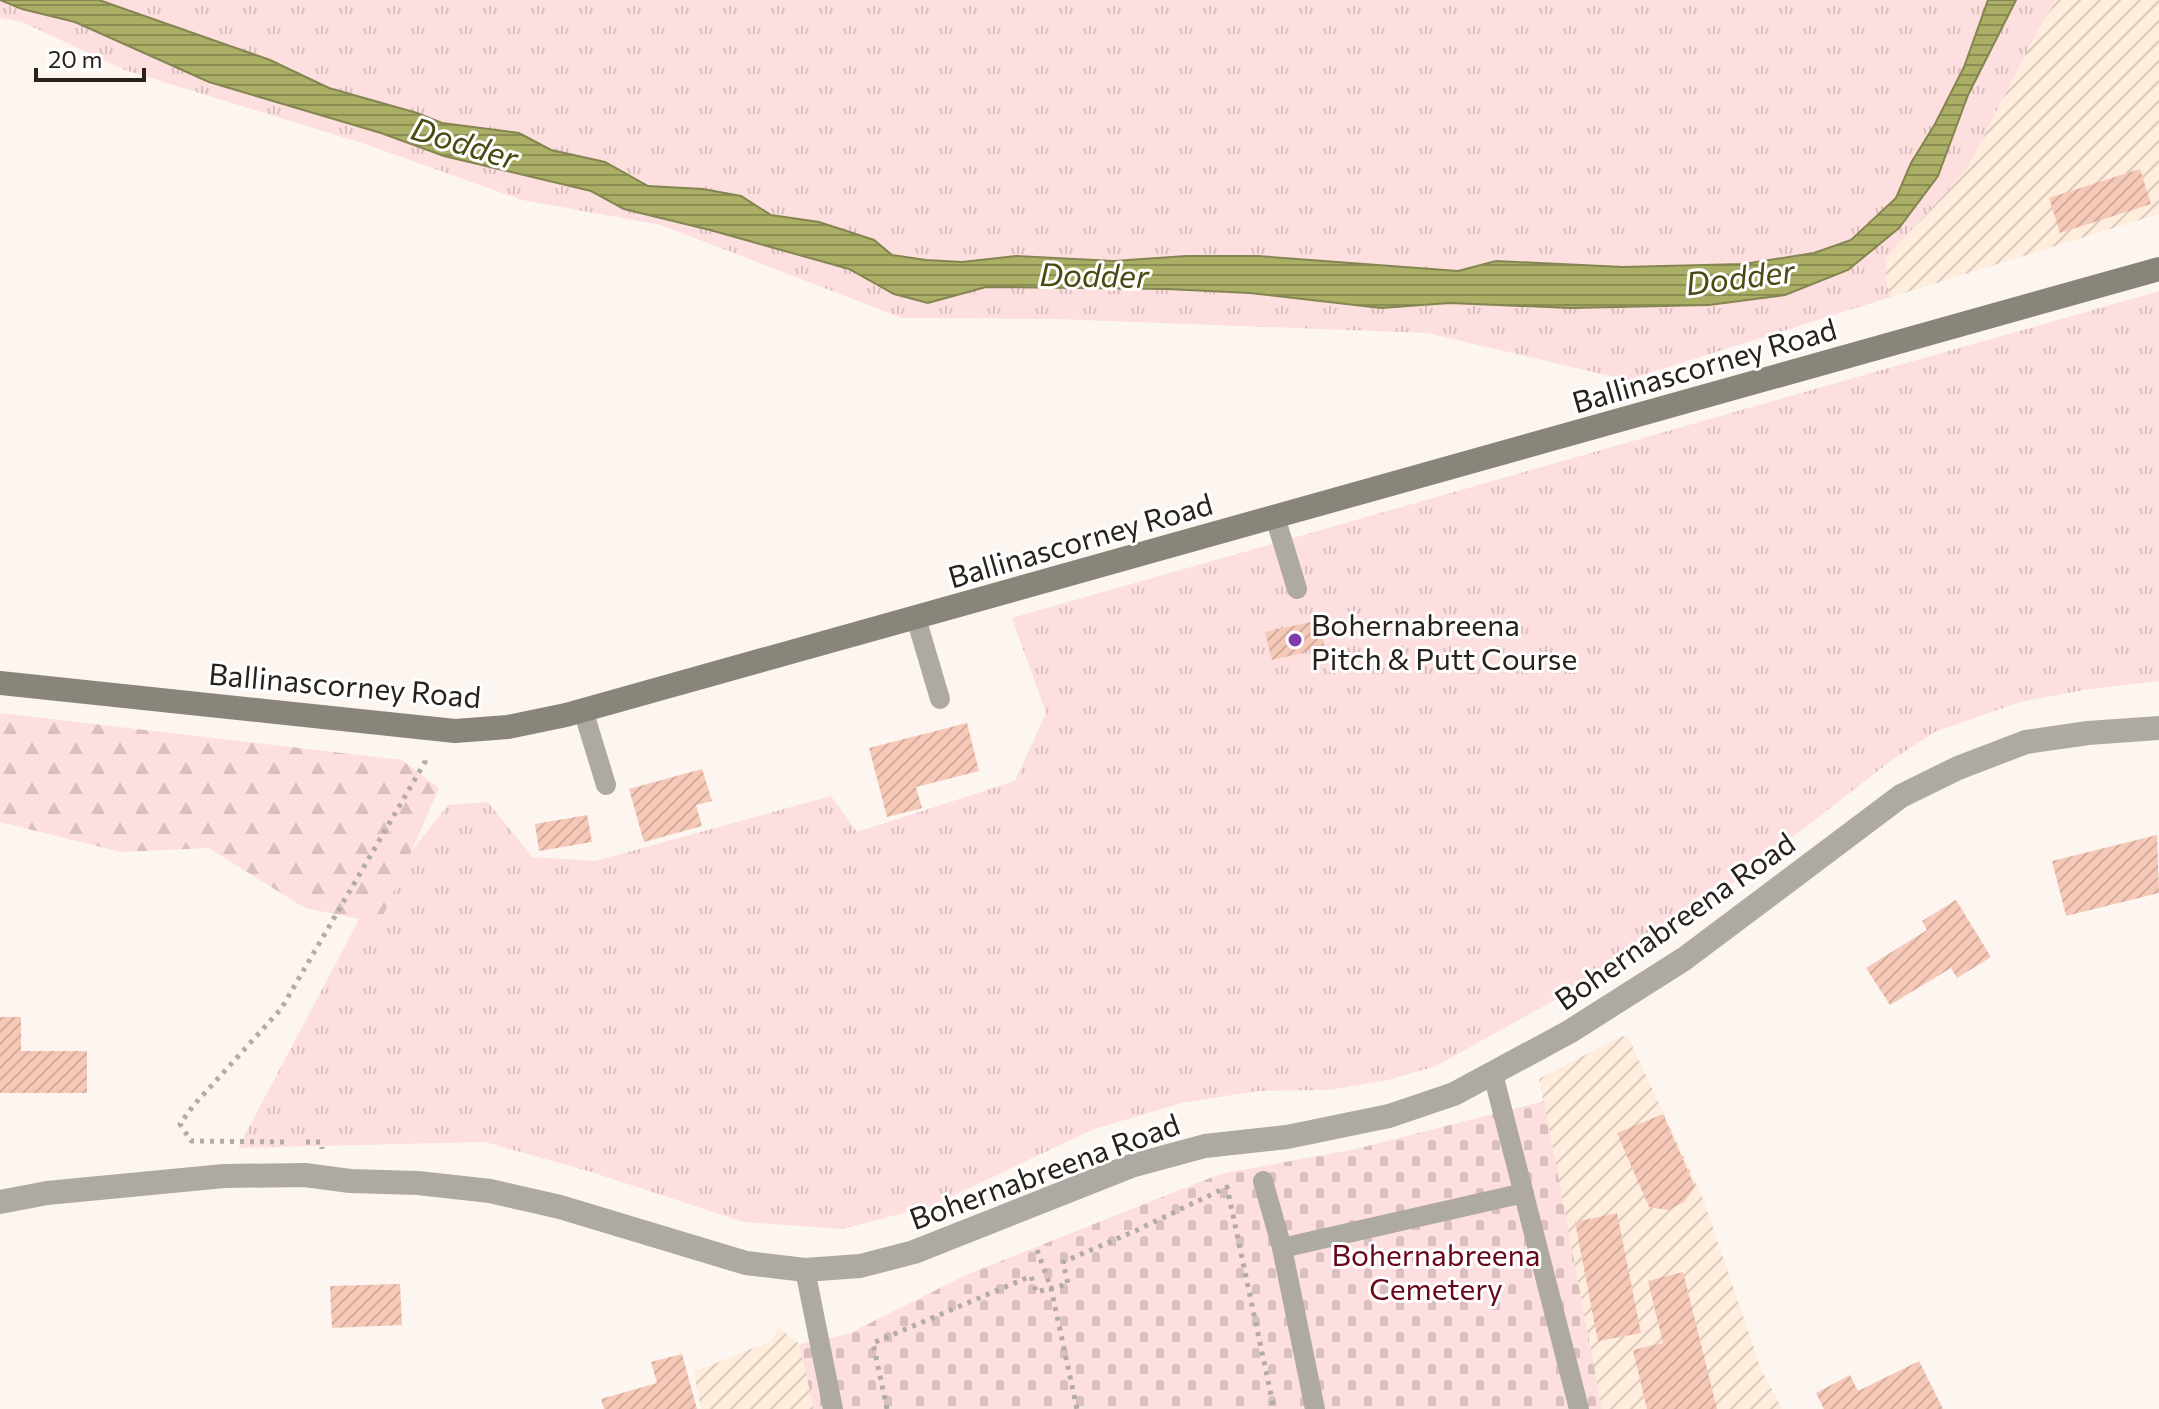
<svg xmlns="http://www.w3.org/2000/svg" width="2159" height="1409" viewBox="0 0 2159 1409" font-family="Commissioner,sans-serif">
	<defs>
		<pattern id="industrial-furrows" width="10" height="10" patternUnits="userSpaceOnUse" patternTransform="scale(2)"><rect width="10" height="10" fill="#feecdc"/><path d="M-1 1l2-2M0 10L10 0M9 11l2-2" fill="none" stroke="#dacabc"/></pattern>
		<pattern id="grass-tufts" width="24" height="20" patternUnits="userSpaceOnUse" patternTransform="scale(2)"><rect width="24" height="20" fill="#fddfdf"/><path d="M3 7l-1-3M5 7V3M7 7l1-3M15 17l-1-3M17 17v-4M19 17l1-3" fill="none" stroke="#d9bfbf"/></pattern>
		<pattern id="forest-firs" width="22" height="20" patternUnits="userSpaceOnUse" patternTransform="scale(2)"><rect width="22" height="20" fill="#fddfdf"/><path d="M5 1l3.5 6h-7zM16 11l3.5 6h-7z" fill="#d9bfbf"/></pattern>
		<pattern id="cemetery-stones" width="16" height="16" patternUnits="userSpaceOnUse" patternTransform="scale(2)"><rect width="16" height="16" fill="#fddfdf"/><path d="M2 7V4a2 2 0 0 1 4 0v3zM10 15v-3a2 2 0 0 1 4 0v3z" fill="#d9bfbf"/></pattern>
		<pattern id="water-rules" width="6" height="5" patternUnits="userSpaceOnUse" patternTransform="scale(2)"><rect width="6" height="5" fill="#abaf66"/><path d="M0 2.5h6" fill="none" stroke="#8b8e53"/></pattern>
		<pattern id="building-hatch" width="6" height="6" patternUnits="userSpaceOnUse" patternTransform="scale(2)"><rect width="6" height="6" fill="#f6c8b7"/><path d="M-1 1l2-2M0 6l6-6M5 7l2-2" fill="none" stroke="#d3ac9d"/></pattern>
	</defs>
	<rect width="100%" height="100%" fill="#fdf6f0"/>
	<!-- industrial -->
	<g fill="url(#industrial-furrows)">
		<path d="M 2056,0 L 2159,0 L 2159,214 L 1891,297 L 1886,280 L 1886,258 L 1967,169 L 2039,28 Z"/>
		<path d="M 1622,1036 L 1629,1039 L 1702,1196 L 1761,1369 L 1782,1409 L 1602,1409 L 1539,1079 Z"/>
		<path d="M 779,1328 L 799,1344 L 814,1409 L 701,1409 L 694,1372 L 771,1341 Z"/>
	</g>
	<!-- grass -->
	<g fill="url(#grass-tufts)">
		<path d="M 0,0 L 2056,0 L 2039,28 L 1967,169 L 1886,258 L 1886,280 L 1891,297 L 1627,380 L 1427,333 L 1056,319 L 902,318 L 661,225 L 522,200 L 365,144 L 125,70 L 22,22 L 0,18 Z"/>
		<path d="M 2159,291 L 2159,681 L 2090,689 L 2020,702 L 1935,732 L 1896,757 L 1684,921 L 1562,996 L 1436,1066 L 1388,1080 L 1330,1090 L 1257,1091 L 1182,1103 L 1094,1129 L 931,1206 L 842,1229 L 744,1222 L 588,1171 L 485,1142 L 238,1148 L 363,912 L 448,805 L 488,802 L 532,857 L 595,861 L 831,796 L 857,832 L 1015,781 L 1046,713 L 1012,618 Z"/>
	</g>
	<!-- forest -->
	<path fill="url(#forest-firs)" d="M 0,713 L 402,760 L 439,788 L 380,923 L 305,908 L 209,848 L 121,852 L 0,822 Z"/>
	<!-- cemetery -->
	<path fill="url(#cemetery-stones)" d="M 1544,1101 L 1602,1409 L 814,1409 L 799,1344 L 848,1334 L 966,1275 L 1220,1174 L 1356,1149 Z"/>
	<!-- water -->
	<path fill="url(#water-rules)" stroke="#848550" stroke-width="2" d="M 0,0 L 99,0 L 270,60 L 329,88 L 417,113 L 442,123 L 519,133 L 551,150 L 605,162 L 648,186 L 703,189 L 741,196 L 771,215 L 819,222 L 874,240 L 892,255 L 926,260 L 962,262 L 1016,256 L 1114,261 L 1186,256 L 1258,256 L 1458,271 L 1496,261 L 1623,267 L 1744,264 L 1814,253 L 1851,240 L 1896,198 L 1911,163 L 1935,124 L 1964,67 L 1988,0 L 2016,0 L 1968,95 L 1938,176 L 1899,228 L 1848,270 L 1785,295 L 1709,305 L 1571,308 L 1450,303 L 1381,308 L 1250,293 L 1167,289 L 986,287 L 928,303 L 894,294 L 849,269 L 710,230 L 624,209 L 591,191 L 444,156 L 381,133 L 209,82 L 75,22 L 22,9 Z"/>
	<!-- building -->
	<g fill="url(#building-hatch)">
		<path d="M 2140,169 L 2151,204 L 2060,233 L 2049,198 Z"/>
		<path d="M 1319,620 L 1325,648 L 1272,660 L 1265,632 Z"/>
		<path d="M 967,723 L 979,771 L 916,787 L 922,808 L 887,817 L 869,748 Z"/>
		<path d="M 702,769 L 712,801 L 696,805 L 702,826 L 644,842 L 629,789 Z"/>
		<path d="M 587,815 L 592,842 L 539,851 L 535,824 Z"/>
		<path d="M 2157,835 L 2159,893 L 2066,916 L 2052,861 Z"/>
		<path d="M 1956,900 L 1991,957 L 1957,978 L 1951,968 L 1890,1005 L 1866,968 L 1927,930 L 1922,921 Z"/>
		<path d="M 0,1017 L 21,1017 L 21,1051 L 87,1051 L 87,1093 L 0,1093 Z"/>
		<path d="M 1663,1114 L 1695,1187 L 1684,1202 L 1668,1210 L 1649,1207 L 1617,1133 Z"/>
		<path d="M 1617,1213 L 1641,1333 L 1598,1341 L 1575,1222 Z"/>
		<path d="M 1683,1272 L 1717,1409 L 1647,1409 L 1633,1350 L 1663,1343 L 1648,1281 Z"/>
		<path d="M 400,1284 L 402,1325 L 332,1328 L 330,1286 Z"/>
		<path d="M 682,1354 L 697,1409 L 604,1409 L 601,1399 L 657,1383 L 651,1362 Z"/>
		<path d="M 1919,1361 L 1943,1409 L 1824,1409 L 1816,1393 L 1850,1375 L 1858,1391 Z"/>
	</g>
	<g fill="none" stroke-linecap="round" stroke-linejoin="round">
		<!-- path -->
		<g stroke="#b3aca6" stroke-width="5" stroke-dasharray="4 6" stroke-linecap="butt">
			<path d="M 284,1142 L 191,1141 L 180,1124 L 193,1106 L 281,1009 L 425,762 L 425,756"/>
			<path d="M 306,1142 L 321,1142 L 322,1149"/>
			<path d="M 1037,1250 L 1051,1288 L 1077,1409"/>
			<path d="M 887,1409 L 873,1343 L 1031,1276 L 1036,1292 L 1068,1284 L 1063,1262 L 1135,1231 L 1227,1187 L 1274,1409"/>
		</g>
		<!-- service -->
		<g stroke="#aeaaa2" stroke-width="20">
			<path d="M 1275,517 L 1297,589"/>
			<path d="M 916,618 L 940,699"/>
			<path d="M 583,710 L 606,785"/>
			<path d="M 1493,1074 L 1579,1409"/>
			<path d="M 1263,1181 L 1282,1248 L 1315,1409"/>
			<path d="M 1282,1248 L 1524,1193"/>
			<path d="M 805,1270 L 833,1409"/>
		</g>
		<!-- minor -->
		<path stroke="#aeaaa2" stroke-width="24" d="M 0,1202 L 47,1193 L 224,1176 L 305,1175 L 350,1181 L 418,1183 L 490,1191 L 560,1207 L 746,1263 L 805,1270 L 860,1266 L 914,1252 L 1131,1166 L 1205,1146 L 1287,1137 L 1389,1116 L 1454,1094 L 1569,1032 L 1684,959 L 1901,796 L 1958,768 L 2026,742 L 2088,733 L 2159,728"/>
		<!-- secondary -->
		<path stroke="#8a857a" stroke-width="24" d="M 0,683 L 455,731 L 508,727 L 566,715 L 2159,269"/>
	</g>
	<!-- markers -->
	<circle fill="#7f3aae" stroke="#fff" stroke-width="3" cx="1295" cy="640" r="8"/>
	<g text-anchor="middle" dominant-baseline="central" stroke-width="6" stroke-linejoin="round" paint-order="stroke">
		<!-- street labels -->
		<g font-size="30" fill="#28221d" stroke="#fff">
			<text transform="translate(1704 364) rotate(-16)">Ballinascorney Road</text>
			<text transform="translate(1080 539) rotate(-16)">Ballinascorney Road</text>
			<text transform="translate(345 684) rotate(5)">Ballinascorney Road</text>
			<text transform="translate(1674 920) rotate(-35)">Bohernabreena Road</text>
			<text transform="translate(1044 1170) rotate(-20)">Bohernabreena Road</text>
		</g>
		<!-- poi labels -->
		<g font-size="30" fill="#28221d" stroke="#fff" text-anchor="start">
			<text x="1311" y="623">Bohernabreena<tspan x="1311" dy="34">Pitch &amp; Putt Course</tspan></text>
		</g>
		<!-- park labels -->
		<g font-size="30" fill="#67061a" stroke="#fff">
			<text x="1436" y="1253">Bohernabreena<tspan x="1436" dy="34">Cemetery</tspan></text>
		</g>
		<!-- water labels -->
		<g font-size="32" font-style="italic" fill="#484a12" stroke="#fff">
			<text transform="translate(465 142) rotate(17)">Dodder</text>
			<text transform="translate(1094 274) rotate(1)">Dodder</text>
			<text transform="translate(1740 276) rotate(-7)">Dodder</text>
		</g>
	</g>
	<!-- scale -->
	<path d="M36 68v12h108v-12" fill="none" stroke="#28221d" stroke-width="4"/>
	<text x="48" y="68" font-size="24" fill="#28221d" stroke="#ffffff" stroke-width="6" paint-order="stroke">20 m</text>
</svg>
